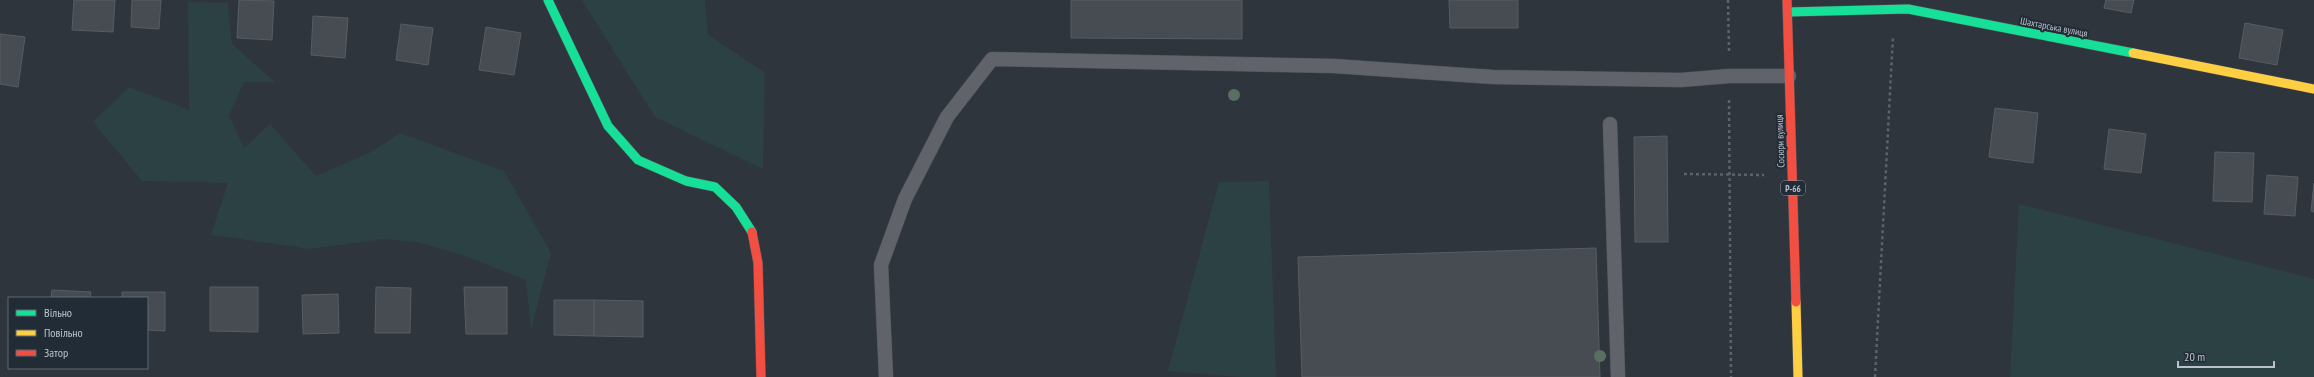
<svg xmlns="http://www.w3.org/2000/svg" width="2314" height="377" viewBox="0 0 2314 377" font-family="'PT Sans Narrow',sans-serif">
	<rect width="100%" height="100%" fill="#2f353c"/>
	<!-- green -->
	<g fill="#2c4143">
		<path d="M 582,0 L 705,0 L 708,35 L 765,73 L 763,169 L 655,117 Z"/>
		<path d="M 188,2 L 228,3 L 232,44 L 275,82 L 244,82 L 229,115 L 244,148 L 270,124 L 316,176 L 371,152 L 400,133 L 504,171 L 551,253 L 531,330 L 526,280 L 462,255 L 417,242 L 383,239 L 310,249 L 211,235 L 228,183 L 142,181 L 93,122 L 129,87 L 189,110 Z"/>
		<path d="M 1269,181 L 1276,377 L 1240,377 L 1168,371 L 1219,182 Z"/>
		<path d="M 2019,204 L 2314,279 L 2314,377 L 2010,377 Z"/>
	</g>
	<!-- building -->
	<g fill="#474c52" stroke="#585c63">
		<path d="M 74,0 L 115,0 L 113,32 L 72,30 Z"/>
		<path d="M 132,0 L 161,0 L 159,29 L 131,27 Z"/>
		<path d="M 239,0 L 274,1 L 272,40 L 237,38 Z"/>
		<path d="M 1071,0 L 1242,0 L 1242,39 L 1071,38 Z"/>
		<path d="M 1449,0 L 1518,0 L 1518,28 L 1450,28 Z"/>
		<path d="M 2106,0 L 2134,0 L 2131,13 L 2104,8 Z"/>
		<path d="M 313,16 L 348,18 L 345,58 L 311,55 Z"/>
		<path d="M 2245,23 L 2283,30 L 2277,65 L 2239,58 Z"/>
		<path d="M 401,24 L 433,28 L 428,65 L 396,60 Z"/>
		<path d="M 486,27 L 521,33 L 514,75 L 479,70 Z"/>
		<path d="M 0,34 L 25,37 L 18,87 L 0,84 Z"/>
		<path d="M 1995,108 L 2038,113 L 2033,163 L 1989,157 Z"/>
		<path d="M 2109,129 L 2146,134 L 2141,173 L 2104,169 Z"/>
		<path d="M 1667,136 L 1668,242 L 1635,242 L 1634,137 Z"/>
		<path d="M 2215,152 L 2254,153 L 2252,202 L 2213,201 Z"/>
		<path d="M 2267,175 L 2298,177 L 2295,216 L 2264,214 Z"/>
		<path d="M 2314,183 L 2314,212 L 2311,211 Z"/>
		<path d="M 1596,248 L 1600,377 L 1302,377 L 1298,257 Z"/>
		<path d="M 210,287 L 258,287 L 258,332 L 210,331 Z"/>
		<path d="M 376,287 L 411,288 L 410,333 L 375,333 Z"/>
		<path d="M 464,287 L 507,287 L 507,334 L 466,334 Z"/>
		<path d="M 52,290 L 91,292 L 90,298 L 51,298 Z"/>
		<path d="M 122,292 L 165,292 L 165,331 L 147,330 L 147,298 L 122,298 Z"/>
		<path d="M 338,294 L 339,333 L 303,334 L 302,295 Z"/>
		<path d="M 554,300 L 594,300 L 594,336 L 554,335 Z"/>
		<path d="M 594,300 L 643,301 L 643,337 L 594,336 Z"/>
	</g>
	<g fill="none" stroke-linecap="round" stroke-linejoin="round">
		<!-- lane casing -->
		<g stroke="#4d5157" stroke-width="15">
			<g id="lane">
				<path d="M 1610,124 L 1618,377"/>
				<path d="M 886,377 L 881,265 L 905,199 L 947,117 L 992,59 L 1334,66 L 1493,77 L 1681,80 L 1729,76 L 1789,76"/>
			</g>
		</g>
		<!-- fast casing -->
		<g stroke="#4d5157" stroke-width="10">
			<g id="fast">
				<path d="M 548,0 L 608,126 L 638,160 L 686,181 L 715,187 L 736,207 L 752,232"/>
				<path d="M 1788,12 L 1908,9 L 2133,53"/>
			</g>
		</g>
		<!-- slow casing -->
		<g stroke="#4d5157" stroke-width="10">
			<g id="slow">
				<path d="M 2133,53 L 2314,89"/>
				<path d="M 1796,302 L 1798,377"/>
			</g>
		</g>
		<!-- jam casing -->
		<g stroke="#4d5157" stroke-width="10">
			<g id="jam">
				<path d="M 1787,0 L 1796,302"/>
				<path d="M 752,232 L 758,263 L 761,377"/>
			</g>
		</g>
		<!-- path -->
		<g stroke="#5d6368" stroke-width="2.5" stroke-dasharray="3 3" stroke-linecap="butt">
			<path d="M 1728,0 L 1729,51"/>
			<path d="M 1729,100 L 1731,377"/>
			<path d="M 1684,174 L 1764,175"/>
			<path d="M 1875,377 L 1893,36"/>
		</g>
		<!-- lane -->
		<use href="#lane" stroke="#60646a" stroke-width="14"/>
		<!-- fast -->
		<use href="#fast" stroke="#16e098" stroke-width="9"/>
		<!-- slow -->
		<use href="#slow" stroke="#ffcf43" stroke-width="9"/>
		<!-- jam -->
		<use href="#jam" stroke="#f24e42" stroke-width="9"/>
	</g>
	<!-- trees -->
	<g fill="#596f62">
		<circle cx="1234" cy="95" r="6"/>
		<circle cx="1600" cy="356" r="6"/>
	</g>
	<g text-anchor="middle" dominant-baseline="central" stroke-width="4" stroke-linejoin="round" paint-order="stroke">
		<!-- shield labels -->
		<rect fill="#222c37" stroke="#8d959f" stroke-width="1" x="1781" y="181" width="24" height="14" rx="3"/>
		<g font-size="9" font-weight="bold" fill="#bbc2cb">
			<text x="1793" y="188">Р-66</text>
		</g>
		<!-- street labels -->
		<g font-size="10" fill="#bbc2cb" stroke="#222c37">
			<text transform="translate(2054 27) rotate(11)">Шахтарська вулиця</text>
			<text transform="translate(1780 141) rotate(-92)">Сосюри вулиця</text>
		</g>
	</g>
	<!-- legend -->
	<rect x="8" y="297" width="140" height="72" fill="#222c37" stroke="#5f6872"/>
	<rect x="16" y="310" width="20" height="6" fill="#16e098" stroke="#5f6872"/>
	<text x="44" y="317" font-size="12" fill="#bbc2cb">Вільно</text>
	<rect x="16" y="330" width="20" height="6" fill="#ffcf43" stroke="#5f6872"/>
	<text x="44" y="337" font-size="12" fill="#bbc2cb">Повільно</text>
	<rect x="16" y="350" width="20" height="6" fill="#f24e42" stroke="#5f6872"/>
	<text x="44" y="357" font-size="12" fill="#bbc2cb">Затор</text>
	<!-- scale -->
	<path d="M2178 361v6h96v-6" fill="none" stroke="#bbc2cb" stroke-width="2"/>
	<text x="2184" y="361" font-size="12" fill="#bbc2cb" stroke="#222c37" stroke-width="3" paint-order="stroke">20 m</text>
</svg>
